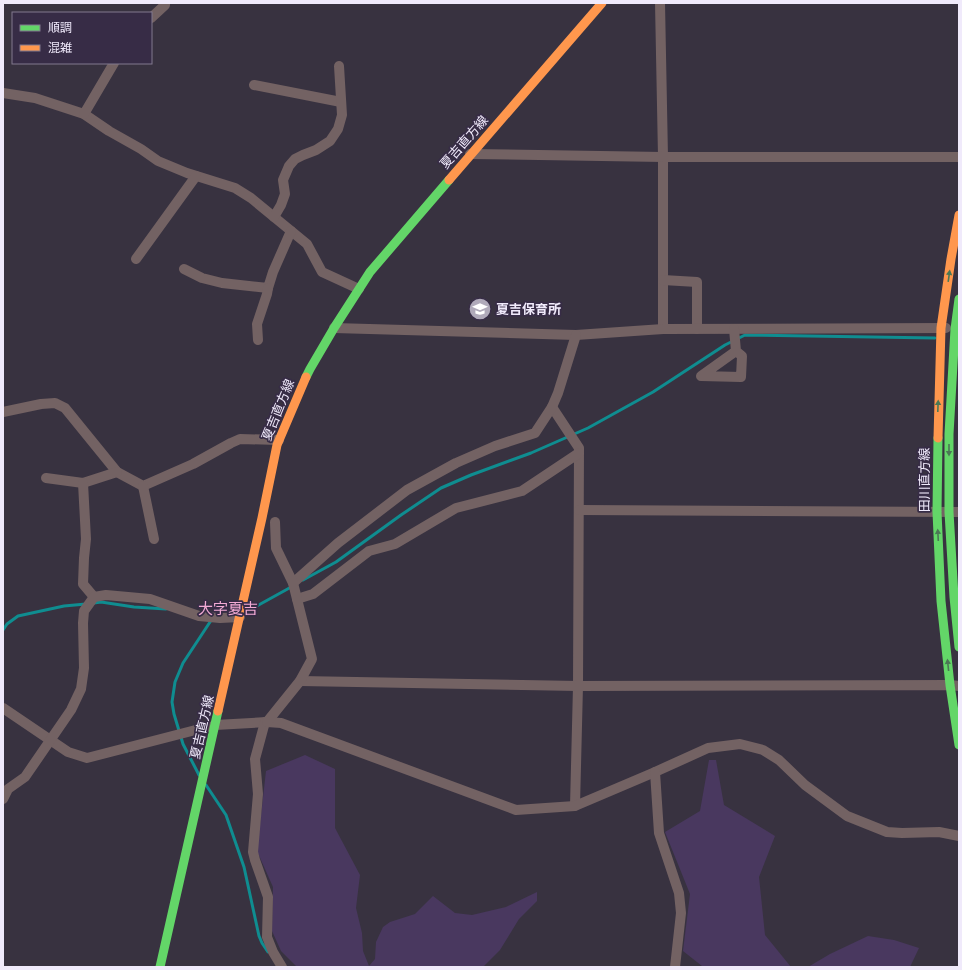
<svg xmlns="http://www.w3.org/2000/svg" width="962" height="970" viewBox="0 0 962 970" font-family="Roboto,'Noto Sans JP',sans-serif">
	<rect width="100%" height="100%" fill="#383240"/>
	<!-- green -->
	<g fill="#49385f">
		<path d="M 305,755 L 335,769 L 335,828 L 360,875 L 356,908 L 362,933 L 363,951 L 369,966 L 375,959 L 376,942 L 383,927 L 390,922 L 415,914 L 433,896 L 455,913 L 472,915 L 506,907 L 537,892 L 537,901 L 519,919 L 500,950 L 483,967 L 297,967 L 281,951 L 272,931 L 273,887 L 257,851 L 266,771 Z"/>
		<path d="M 709,760 L 716,760 L 724,805 L 775,836 L 759,877 L 765,935 L 791,967 L 702,967 L 702,966 L 683,951 L 690,894 L 665,832 L 700,811 Z"/>
		<path d="M 868,936 L 894,940 L 919,948 L 910,967 L 808,967 L 830,954 Z"/>
	</g>
	<g fill="none" stroke-linecap="round" stroke-linejoin="round">
		<!-- stream -->
		<g stroke="#0f8d90" stroke-width="3">
			<path d="M 303,580 L 336,562 L 401,515 L 441,488 L 471,475 L 531,453 L 588,428 L 653,392 L 725,345 L 745,335 L 935,338"/>
			<path d="M 94,603 L 101,602 L 134,607 L 166,609"/>
			<path d="M 246,610 L 255,607 L 293,586"/>
			<path d="M 3,630 L 7,624 L 18,616 L 64,606 L 86,604"/>
			<path d="M 199,775 L 183,744 L 174,714 L 172,702 L 175,682 L 183,663 L 212,619"/>
			<path d="M 206,785 L 226,815 L 244,867 L 259,936 L 262,943 L 268,952"/>
		</g>
		<!-- street -->
		<g stroke="#736263" stroke-width="10">
			<path d="M 660,3 L 663,157 L 663,329"/>
			<path d="M 151,18 L 165,5 L 165,3"/>
			<path d="M 254,85 L 341,102"/>
			<path d="M 3,93 L 35,98 L 84,114 L 109,131 L 141,149 L 158,161 L 187,173 L 235,188 L 251,198 L 307,244 L 322,272 L 359,289"/>
			<path d="M 84,114 L 114,63"/>
			<path d="M 470,154 L 663,157 L 959,157"/>
			<path d="M 274,217 L 281,205 L 285,194 L 283,180 L 289,166 L 295,159 L 303,155 L 316,150 L 330,141 L 338,129 L 342,115 L 339,66"/>
			<path d="M 136,259 L 196,176"/>
			<path d="M 184,269 L 202,278 L 222,283 L 268,288 L 273,272 L 291,231"/>
			<path d="M 663,280 L 697,282 L 697,329"/>
			<path d="M 334,328 L 576,335 L 663,329 L 946,328"/>
			<path d="M 734,329 L 736,351 L 742,356 L 741,377 L 701,376 L 736,351"/>
			<path d="M 258,340 L 257,324 L 267,294 L 268,288"/>
			<path d="M 552,407 L 579,448 L 578,686 L 575,806"/>
			<path d="M 3,412 L 41,404 L 55,403 L 65,408 L 117,472 L 143,486 L 193,464 L 231,443 L 240,439 L 279,440"/>
			<path d="M 46,478 L 83,483 L 117,472"/>
			<path d="M 83,483 L 86,539 L 84,558 L 83,584 L 94,597"/>
			<path d="M 143,486 L 154,539"/>
			<path d="M 579,510 L 959,512"/>
			<path d="M 293,583 L 338,543 L 407,490 L 456,463 L 495,446 L 535,433 L 552,407 L 558,393 L 576,335"/>
			<path d="M 297,599 L 313,594 L 369,551 L 395,544 L 456,508 L 522,491 L 579,453"/>
			<path d="M 300,681 L 578,686 L 950,685 L 959,686"/>
			<path d="M 3,708 L 68,752 L 87,758 L 215,725 L 267,722 L 281,723 L 516,810 L 575,806 L 655,772 L 708,748 L 740,744 L 763,750 L 779,760 L 805,785 L 847,816 L 887,832 L 902,833 L 939,832 L 959,836"/>
			<path d="M 265,722 L 255,759 L 258,794 L 253,852 L 255,860 L 268,897 L 267,937 L 273,952 L 282,967"/>
			<path d="M 267,722 L 300,681 L 312,659 L 293,583 L 276,548 L 275,522"/>
			<path d="M 655,772 L 659,833 L 679,893 L 681,913 L 675,967"/>
			<path d="M 3,799 L 8,789 L 25,777 L 71,710 L 81,689 L 84,668 L 83,623 L 84,611 L 94,597 L 106,595 L 150,599 L 199,616 L 220,618 L 240,617"/>
		</g>
		<!-- fast -->
		<g stroke="#63d668" stroke-width="9">
			<path d="M 959,299 L 955,329 L 949,434 L 949,512 L 954,597 L 959,647"/>
			<path d="M 306,377 L 310,369 L 334,328 L 370,272 L 449,180"/>
			<path d="M 938,438 L 937,512 L 941,601 L 950,685 L 959,745"/>
			<path d="M 160,967 L 218,711"/>
		</g>
		<!-- slow -->
		<g stroke="#ff974d" stroke-width="9">
			<path d="M 449,180 L 602,3"/>
			<path d="M 938,438 L 941,328 L 951,259 L 959,215"/>
			<path d="M 218,711 L 262,518 L 277,445 L 306,377"/>
		</g>
	</g>
	<!-- one-way arrows -->
	<defs><path id="oneway-solid" d="M-6-.8H1V-3.2L6.5 0L1 3.2V.8H-6Z"/></defs>
	<g fill="#4b7855">
		<use href="#oneway-solid" transform="translate(949 276) rotate(-82)"/>
		<use href="#oneway-solid" transform="translate(938 406) rotate(-88)"/>
		<use href="#oneway-solid" transform="translate(949 450) rotate(90)"/>
		<use href="#oneway-solid" transform="translate(938 535) rotate(-93)"/>
		<use href="#oneway-solid" transform="translate(948 665) rotate(-96)"/>
	</g>
	<!-- icons -->
	<defs>
		<g id="school-disc" transform="scale(1.15)"><circle r="9.5" fill="#b0aaba" stroke="#372c46"/><path d="M0-5L7-2L0 1L-7-2ZM-4 1L0 2.5L4 1V4Q0 6-4 4Z" fill="#fff"/></g>
	</defs>
	<g fill-rule="evenodd">
		<use href="#school-disc" x="480" y="309"/>
	</g>
	<g text-anchor="middle" dominant-baseline="central" stroke-width="3.5" stroke-linejoin="round" paint-order="stroke">
		<!-- street labels -->
		<g font-size="13" fill="#f0eafb" stroke="#372c46">
			<text transform="translate(464 142) rotate(-49)">夏吉直方線</text>
			<text transform="translate(278 410) rotate(-68)">夏吉直方線</text>
			<text transform="translate(924 480) rotate(-90)">田川直方線</text>
			<text transform="translate(202 727) rotate(-77)">夏吉直方線</text>
		</g>
		<!-- poi labels -->
		<g font-size="13" font-weight="bold" fill="#f0eafb" stroke="#372c46" text-anchor="start">
			<text x="496" y="309">夏吉保育所</text>
		</g>
		<!-- quarter labels -->
		<g font-size="15" fill="#f2aad4" stroke="#372c46">
			<text x="228" y="609">大字夏吉</text>
		</g>
	</g>
	<!-- border -->
	<rect width="962" height="970" fill="none" stroke="#f0eafb" stroke-width="8"/>
	<!-- legend -->
	<rect x="12" y="12" width="140" height="52" fill="#372c46" stroke="#81788e"/>
	<rect x="20" y="25" width="20" height="6" fill="#63d668" stroke="#81788e"/>
	<text x="48" y="32" font-size="12" fill="#f0eafb">順調</text>
	<rect x="20" y="45" width="20" height="6" fill="#ff974d" stroke="#81788e"/>
	<text x="48" y="52" font-size="12" fill="#f0eafb">混雑</text>
</svg>
